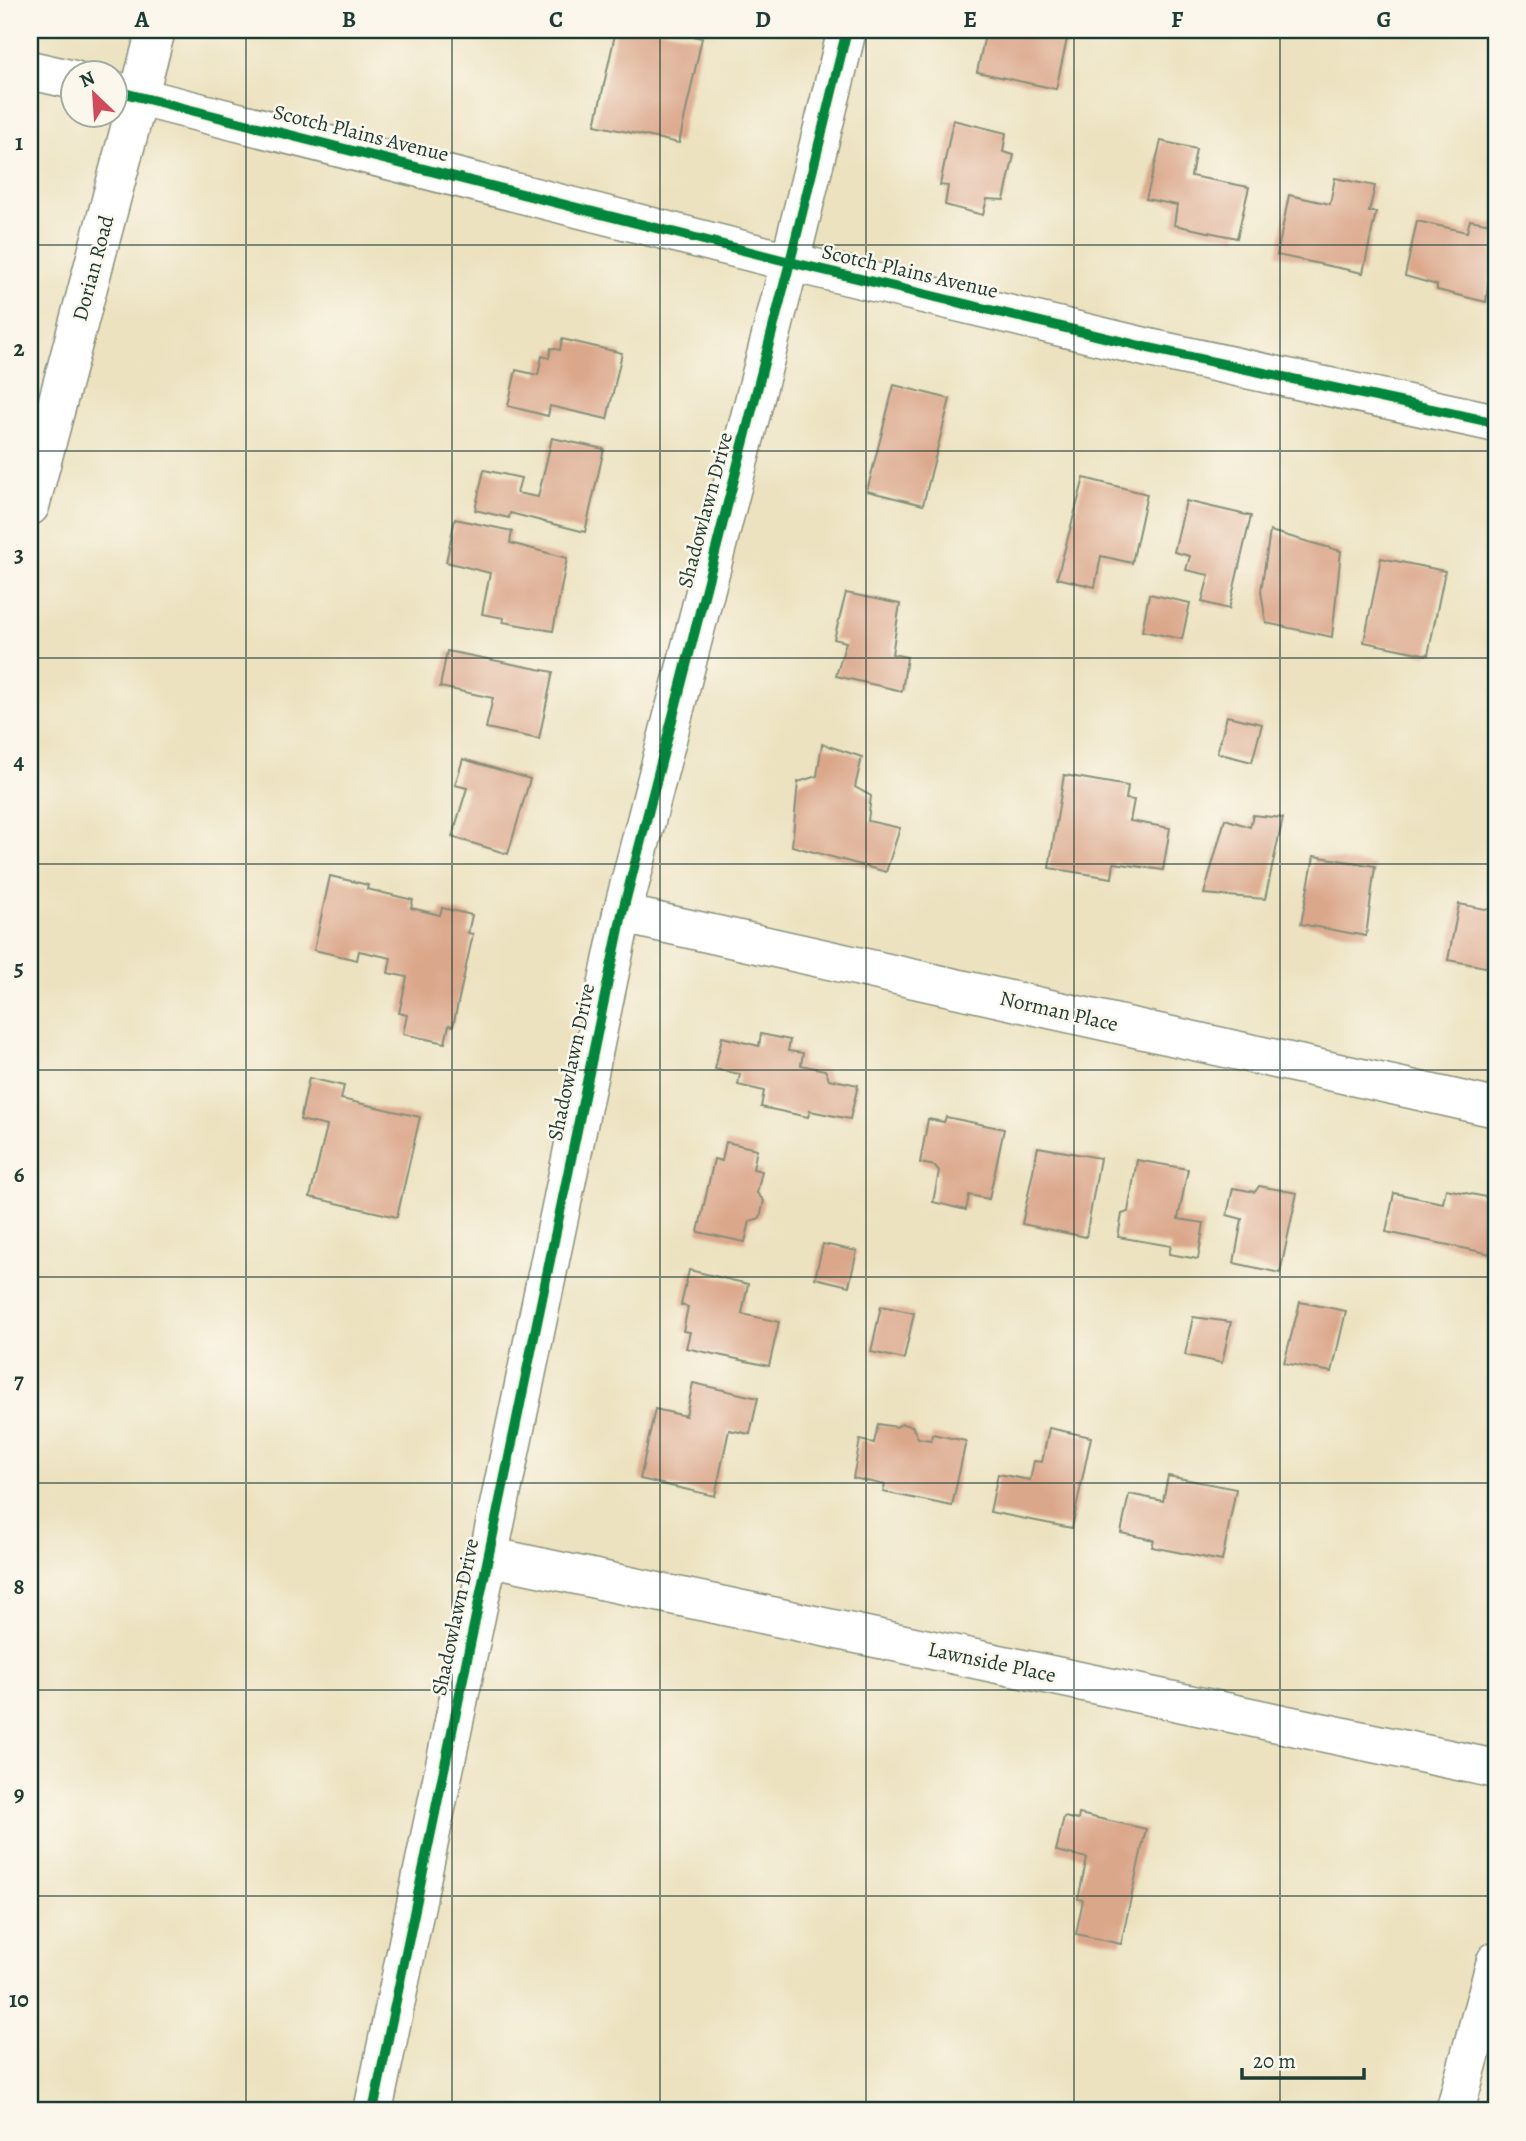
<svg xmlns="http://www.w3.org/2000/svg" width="1526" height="2141" viewBox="0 0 1526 2141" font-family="Alegreya,serif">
	<rect width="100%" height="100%" fill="#fbf7ec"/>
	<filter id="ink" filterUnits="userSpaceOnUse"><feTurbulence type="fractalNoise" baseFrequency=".0143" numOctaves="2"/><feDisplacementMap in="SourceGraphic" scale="14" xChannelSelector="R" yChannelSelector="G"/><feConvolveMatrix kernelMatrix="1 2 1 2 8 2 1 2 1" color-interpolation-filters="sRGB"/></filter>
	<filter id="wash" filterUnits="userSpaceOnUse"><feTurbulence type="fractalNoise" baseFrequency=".00686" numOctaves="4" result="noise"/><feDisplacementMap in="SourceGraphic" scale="28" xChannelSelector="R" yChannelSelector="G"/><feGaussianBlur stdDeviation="1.57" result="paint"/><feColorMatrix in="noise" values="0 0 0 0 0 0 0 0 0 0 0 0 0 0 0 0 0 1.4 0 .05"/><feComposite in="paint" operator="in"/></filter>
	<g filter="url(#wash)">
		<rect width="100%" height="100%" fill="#ece2c0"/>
		<g id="blocks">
			<!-- building -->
			<g fill="#dba78b">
				<path d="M 616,30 L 664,30 L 702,38 L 679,143 L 595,125 Z"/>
				<path d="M 986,30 L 1069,30 L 1056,89 L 977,72 Z"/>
				<path d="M 953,120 L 1006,133 L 1003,152 L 1014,155 L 1004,200 L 987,199 L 983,215 L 945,205 L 948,186 L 940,185 Z"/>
				<path d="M 1161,141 L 1196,149 L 1191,176 L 1249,187 L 1237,238 L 1174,225 L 1177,205 L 1146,199 Z"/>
				<path d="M 1335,178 L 1375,186 L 1369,212 L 1376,212 L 1363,273 L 1277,255 L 1289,195 L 1330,204 Z"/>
				<path d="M 1470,220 L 1496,225 L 1486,302 L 1437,290 L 1437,285 L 1405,276 L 1417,221 L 1467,232 Z"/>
				<path d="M 562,339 L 622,353 L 607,419 L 550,406 L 548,416 L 508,406 L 516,370 L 538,375 L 542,356 L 549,358 L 551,348 L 560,350 Z"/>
				<path d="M 894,385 L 950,399 L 923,505 L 867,491 Z"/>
				<path d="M 552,438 L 604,449 L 585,532 L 510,513 L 509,518 L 475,510 L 484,470 L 521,478 L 517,493 L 538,497 Z"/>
				<path d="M 1084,478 L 1147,494 L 1132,563 L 1101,556 L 1095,587 L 1057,578 Z"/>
				<path d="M 1186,501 L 1251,516 L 1229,609 L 1202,602 L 1209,575 L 1186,570 L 1190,556 L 1174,552 Z"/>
				<path d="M 455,519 L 512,531 L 510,543 L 567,558 L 553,631 L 503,622 L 504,618 L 482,614 L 490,573 L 446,562 Z"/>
				<path d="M 1270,531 L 1341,551 L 1332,637 L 1266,623 L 1261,591 Z"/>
				<path d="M 1381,558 L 1445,571 L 1428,655 L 1364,642 Z"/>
				<path d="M 846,593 L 900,604 L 892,654 L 907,657 L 902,691 L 836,676 L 846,642 L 834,639 Z"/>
				<path d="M 1149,594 L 1190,603 L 1182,639 L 1142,631 Z"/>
				<path d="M 447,651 L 553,672 L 539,739 L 486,728 L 493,698 L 440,687 Z"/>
				<path d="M 1227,716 L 1262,724 L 1252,762 L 1217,753 Z"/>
				<path d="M 822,744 L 862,757 L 855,787 L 871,796 L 868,821 L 900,828 L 886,872 L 792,846 L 798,782 L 817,776 Z"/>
				<path d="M 463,759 L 530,779 L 508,854 L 452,837 L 467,788 L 455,785 Z"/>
				<path d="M 1064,775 L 1128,786 L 1126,799 L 1134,800 L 1130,821 L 1170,828 L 1163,870 L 1114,863 L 1112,878 L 1049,868 Z"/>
				<path d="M 1253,815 L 1283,818 L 1265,899 L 1204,894 L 1225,819 L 1250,827 Z"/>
				<path d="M 1314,856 L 1375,866 L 1366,936 L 1301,924 Z"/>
				<path d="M 330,876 L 368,885 L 367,889 L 413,900 L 411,908 L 440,915 L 442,908 L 472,915 L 468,933 L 473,934 L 453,1026 L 449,1025 L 445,1043 L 403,1034 L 407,1015 L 399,1013 L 407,977 L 388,973 L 391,958 L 359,951 L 357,960 L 314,950 Z"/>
				<path d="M 1459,904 L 1496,911 L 1496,969 L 1448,960 Z"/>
				<path d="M 761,1034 L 790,1040 L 788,1051 L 803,1053 L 801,1065 L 825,1070 L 829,1079 L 858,1085 L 850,1119 L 810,1111 L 808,1117 L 761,1107 L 764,1091 L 738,1085 L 740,1074 L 715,1069 L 722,1037 L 759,1046 Z"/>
				<path d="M 309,1078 L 344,1086 L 341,1099 L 420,1117 L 397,1217 L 310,1197 L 327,1126 L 300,1120 Z"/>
				<path d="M 946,1117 L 1004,1129 L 989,1199 L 969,1195 L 966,1210 L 933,1202 L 939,1171 L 935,1166 L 920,1163 L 928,1119 L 944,1122 Z"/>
				<path d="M 726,1142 L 757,1149 L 753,1169 L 762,1171 L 757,1193 L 764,1201 L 760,1218 L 750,1221 L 745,1242 L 698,1232 L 714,1159 L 722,1161 Z"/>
				<path d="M 1038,1147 L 1100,1158 L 1086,1237 L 1022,1224 Z"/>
				<path d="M 1137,1160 L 1188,1169 L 1178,1219 L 1204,1223 L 1198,1259 L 1169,1254 L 1171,1246 L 1118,1237 L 1122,1214 L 1128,1212 Z"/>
				<path d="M 1259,1186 L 1297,1193 L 1280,1273 L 1234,1263 L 1242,1219 L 1227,1215 L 1233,1188 L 1255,1192 Z"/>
				<path d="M 1446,1189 L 1496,1199 L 1496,1255 L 1386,1232 L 1394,1193 L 1443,1203 Z"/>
				<path d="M 823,1244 L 857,1251 L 849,1286 L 815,1278 Z"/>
				<path d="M 689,1270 L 748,1284 L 742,1314 L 779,1322 L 769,1366 L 686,1348 L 690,1332 L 683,1331 L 688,1307 L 681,1305 Z"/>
				<path d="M 1300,1302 L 1346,1311 L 1332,1372 L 1284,1363 Z"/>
				<path d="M 881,1306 L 914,1313 L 904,1359 L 871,1352 Z"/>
				<path d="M 1193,1317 L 1231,1322 L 1222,1363 L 1185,1355 Z"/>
				<path d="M 693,1383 L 758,1398 L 750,1434 L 729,1430 L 715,1496 L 640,1479 L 655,1409 L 686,1416 Z"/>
				<path d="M 878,1424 L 896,1427 L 902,1424 L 912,1426 L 918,1438 L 931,1440 L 932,1434 L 966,1441 L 952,1506 L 883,1492 L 885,1485 L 853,1478 L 860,1440 L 874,1443 Z"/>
				<path d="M 1049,1428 L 1091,1437 L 1072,1528 L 990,1512 L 998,1474 L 1030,1480 L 1034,1461 L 1042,1462 Z"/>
				<path d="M 1168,1476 L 1236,1489 L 1222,1561 L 1152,1547 L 1154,1540 L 1121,1533 L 1129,1494 L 1163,1501 Z"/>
				<path d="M 1079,1814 L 1146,1829 L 1121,1944 L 1076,1934 L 1083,1900 L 1078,1899 L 1087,1858 L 1056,1851 L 1064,1817 L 1078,1820 Z"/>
			</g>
		</g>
	</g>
	<g filter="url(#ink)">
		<use href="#blocks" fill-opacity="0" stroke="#86907a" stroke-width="2"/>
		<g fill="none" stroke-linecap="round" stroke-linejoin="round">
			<!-- minor casing -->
			<g stroke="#86907a" stroke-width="41">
				<g id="minor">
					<path d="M 30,70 L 74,80"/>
					<path d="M 116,91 L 790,262 L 1149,348 L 1496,423"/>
					<path d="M 30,506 L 156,30"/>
					<path d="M 622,914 L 1496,1108"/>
					<path d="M 487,1556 L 1496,1769"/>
					<path d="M 373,2111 L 622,914 L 790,262 L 847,30"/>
					<path d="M 1455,2111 L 1496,1961"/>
				</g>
			</g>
			<!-- minor -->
			<use href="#minor" stroke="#fff" stroke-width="38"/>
			<!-- cycleway casing -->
			<g stroke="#fbf7ec" stroke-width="15">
				<g id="cycleway">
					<path d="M 116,91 L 790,262 L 1149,348 L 1496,423"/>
					<path d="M 373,2111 L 622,914 L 790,262 L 847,30"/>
				</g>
			</g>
			<!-- cycleway -->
			<use href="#cycleway" stroke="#00873e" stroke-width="10"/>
		</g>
	</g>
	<!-- grid -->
	<path fill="none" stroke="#1f3d34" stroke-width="2" stroke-opacity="0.55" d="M 246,30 L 246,2111M 452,30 L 452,2111M 660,30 L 660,2111M 866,30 L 866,2111M 1074,30 L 1074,2111M 1280,30 L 1280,2111M 30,245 L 1496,245M 30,451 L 1496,451M 30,658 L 1496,658M 30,864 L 1496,864M 30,1070 L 1496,1070M 30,1277 L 1496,1277M 30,1483 L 1496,1483M 30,1690 L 1496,1690M 30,1896 L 1496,1896"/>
	<g text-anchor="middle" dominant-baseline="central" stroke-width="5" stroke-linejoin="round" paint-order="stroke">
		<!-- street labels -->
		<g font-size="21" fill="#1f3d34" stroke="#fbf7ec">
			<text transform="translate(361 133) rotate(14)">Scotch Plains Avenue</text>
			<text transform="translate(93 268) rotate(-75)">Dorian Road</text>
			<text transform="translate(910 271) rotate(13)">Scotch Plains Avenue</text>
			<text transform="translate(705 510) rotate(-75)">Shadowlawn Drive</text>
			<text transform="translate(1059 1011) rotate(13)">Norman Place</text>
			<text transform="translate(571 1062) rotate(-78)">Shadowlawn Drive</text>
			<text transform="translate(455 1617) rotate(-78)">Shadowlawn Drive</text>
			<text transform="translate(992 1662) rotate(12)">Lawnside Place</text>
		</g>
	</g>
	<!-- margin -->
	<rect width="1526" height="2141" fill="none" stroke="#fbf7ec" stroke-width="77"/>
	<!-- north arrow -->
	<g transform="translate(94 94) rotate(335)"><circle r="33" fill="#fbf7ec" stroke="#a3ada2" stroke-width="2"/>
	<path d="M0-5L12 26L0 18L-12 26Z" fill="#d1495b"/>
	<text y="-10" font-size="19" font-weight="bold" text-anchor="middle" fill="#1f3d34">N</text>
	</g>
	<!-- scale -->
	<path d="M1242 2068v10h122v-10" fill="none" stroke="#1f3d34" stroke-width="3.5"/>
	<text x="1253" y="2068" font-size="21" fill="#1f3d34" stroke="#fbf7ec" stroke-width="5" paint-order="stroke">20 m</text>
	<rect x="38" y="38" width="1450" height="2064" fill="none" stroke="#1f3d34" stroke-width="2.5"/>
	<g font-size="23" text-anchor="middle" font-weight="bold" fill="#1f3d34">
		<text x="142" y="27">A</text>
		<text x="349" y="27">B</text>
		<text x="556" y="27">C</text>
		<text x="763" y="27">D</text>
		<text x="970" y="27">E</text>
		<text x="1177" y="27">F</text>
		<text x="1384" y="27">G</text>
		<text x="19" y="150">1</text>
		<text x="19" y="356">2</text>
		<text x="19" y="562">3</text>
		<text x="19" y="769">4</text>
		<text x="19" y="975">5</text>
		<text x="19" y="1182">6</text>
		<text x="19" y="1388">7</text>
		<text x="19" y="1594">8</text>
		<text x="19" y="1801">9</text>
		<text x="19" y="2007">10</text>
	</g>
</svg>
